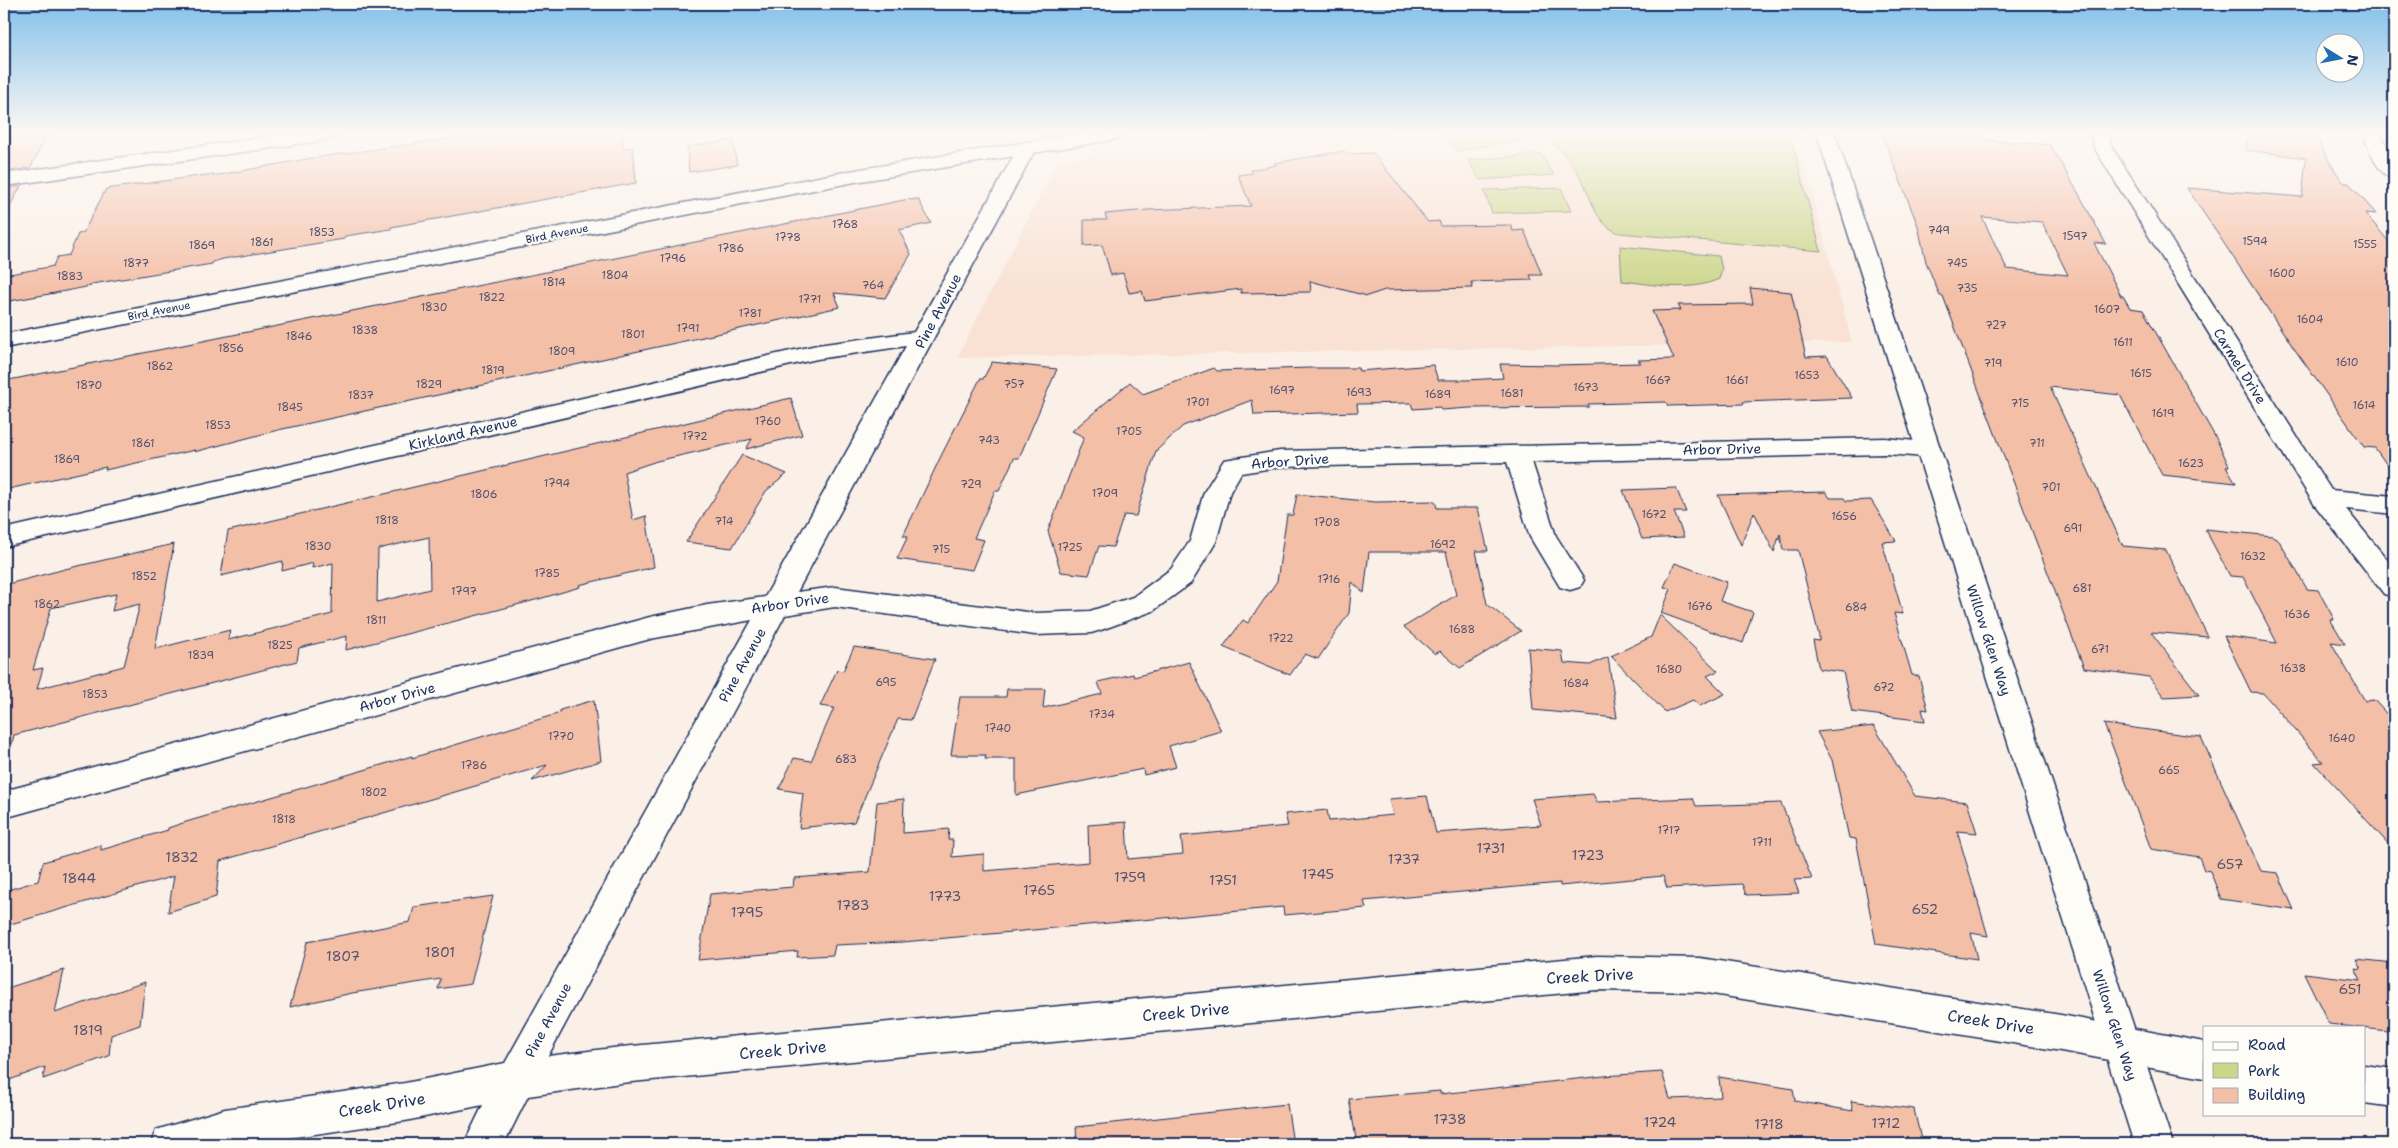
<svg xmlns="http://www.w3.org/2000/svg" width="2398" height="1148" viewBox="0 0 2398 1148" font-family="'Shantell Sans',sans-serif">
	<rect width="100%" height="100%" fill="#fbf0e7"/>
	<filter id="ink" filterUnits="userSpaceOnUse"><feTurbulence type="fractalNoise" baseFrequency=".02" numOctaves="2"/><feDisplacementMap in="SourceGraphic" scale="10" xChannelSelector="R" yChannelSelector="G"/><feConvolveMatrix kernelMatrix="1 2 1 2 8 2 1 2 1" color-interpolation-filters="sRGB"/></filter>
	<g filter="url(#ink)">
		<!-- built -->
		<path fill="#f9e1d4" d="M 1222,134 L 1796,134 L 1852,342 L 957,358 L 1055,166 L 1063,160 L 1077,157 Z"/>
		<!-- green -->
		<g fill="#cbd689" stroke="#738274">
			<path d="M 1442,134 L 1522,134 L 1526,139 L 1458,151 Z"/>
			<path d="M 1544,134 L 1790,134 L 1821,251 L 1619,233 C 1592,223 1592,194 1578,173 C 1569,158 1556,147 1544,134 Z"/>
			<path d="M 1541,154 L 1554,175 L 1480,180 L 1468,160 Z"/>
			<path d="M 1561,188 L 1571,211 L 1492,213 L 1484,190 Z"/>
			<path d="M 1620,246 L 1719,256 L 1722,270 L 1719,279 C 1688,293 1654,284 1622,281 Z"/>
		</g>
		<!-- building -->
		<g fill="#f4bfa7" stroke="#1b2f5e" fill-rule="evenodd">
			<path d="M 28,134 L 48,134 L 30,168 L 4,172 L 4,153 L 14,136 Z"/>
			<path d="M 485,134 L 622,134 L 624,149 L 633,147 L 636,183 L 391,227 L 391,229 L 345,236 L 344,239 L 223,259 L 213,262 L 212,264 L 92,284 L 91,286 L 55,293 L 4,302 L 4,275 L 49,267 L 53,266 L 57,257 L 69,255 L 78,234 L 83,233 L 106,189 L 214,174 L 213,176 L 312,158 Z"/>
			<path d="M 1882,134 L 1983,134 L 1986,140 L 2050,145 L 2080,196 L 2106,244 L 2094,243 L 2121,296 L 2123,296 L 2130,308 L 2143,310 L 2217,440 L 2229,466 L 2226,466 L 2236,483 L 2162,475 L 2120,395 L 2050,387 L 2123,546 L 2166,550 L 2208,637 L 2151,632 L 2199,695 L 2164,697 L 2149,677 L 2084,668 L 1943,296 L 1940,296 L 1926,262 L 1918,226 ZM 1982,217 L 2042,222 L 2068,275 L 2007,269 Z"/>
			<path d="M 2247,134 L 2314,134 L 2335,171 L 2344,183 L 2349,183 L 2376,214 L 2365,213 L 2394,248 L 2394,475 L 2375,448 L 2364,447 L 2293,347 L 2187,188 L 2302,197 L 2306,158 L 2246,150 Z"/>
			<path d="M 733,140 L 737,165 L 689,172 L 687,147 Z"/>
			<path d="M 1344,151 L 1346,154 L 1373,153 L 1428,222 L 1439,221 L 1441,226 L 1511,225 L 1513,231 L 1524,230 L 1542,275 L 1530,275 L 1532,280 L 1471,282 L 1473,288 L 1385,290 L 1367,296 L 1310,281 L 1311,292 L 1241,293 L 1241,289 L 1145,301 L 1142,291 L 1129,293 L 1123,273 L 1111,275 L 1102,245 L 1084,246 L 1084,220 L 1107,220 L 1105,214 L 1148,210 L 1251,206 L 1238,175 L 1253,173 L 1251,170 L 1276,165 L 1274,163 Z"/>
			<path d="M 21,186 L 4,217 L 4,188 Z"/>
			<path d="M 909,199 L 910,200 L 918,199 L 931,223 L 899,230 L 911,254 L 885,298 L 834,293 L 840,307 L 278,430 L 194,452 L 195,450 L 105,470 L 106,467 L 4,490 L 4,381 Z"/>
			<path d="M 1750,288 L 1791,292 L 1806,357 L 1827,356 L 1852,398 L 1743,402 L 1744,404 L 1668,406 L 1666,402 L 1588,404 L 1589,407 L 1470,408 L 1441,410 L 1440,407 L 1413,409 L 1411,403 L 1357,404 L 1358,412 L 1254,415 L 1252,400 L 1183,426 L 1156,451 L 1136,516 L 1124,515 L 1113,547 L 1099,546 L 1089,575 L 1061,572 L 1048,531 L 1084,437 L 1072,431 L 1130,382 L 1143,394 L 1214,368 L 1217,371 L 1310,368 L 1358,368 L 1359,371 L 1433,365 L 1438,380 L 1466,380 L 1503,378 L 1500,364 L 1556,365 L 1641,363 L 1638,360 L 1674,359 L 1652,311 L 1681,310 L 1678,305 L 1753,304 Z"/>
			<path d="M 992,362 L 1057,369 L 1019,458 L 1014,458 L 999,491 L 995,491 L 974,538 L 984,540 L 972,570 L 897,559 L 908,536 L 903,536 L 941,456 L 980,379 L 983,379 Z"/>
			<path d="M 791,398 L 802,435 L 746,449 L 752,439 L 657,461 L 624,472 L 633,520 L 646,516 L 654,567 L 579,585 L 580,587 L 539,599 L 346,650 L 347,636 L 299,648 L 297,661 L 14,735 L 11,747 L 4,746 L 4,585 L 65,569 L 174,544 L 155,649 L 230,630 L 228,640 L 332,614 L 333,563 L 312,568 L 313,563 L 282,571 L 283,561 L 221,576 L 228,531 ZM 429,537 L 430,589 L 377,602 L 378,549 ZM 116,594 L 112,611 L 140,604 L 124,666 L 37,689 L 43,668 L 33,670 L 51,608 Z"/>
			<path d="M 742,455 L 787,474 L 766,491 L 732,548 L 686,542 Z"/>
			<path d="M 1676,488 L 1686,512 L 1674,512 L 1684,537 L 1642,539 L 1623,490 Z"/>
			<path d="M 1826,492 L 1830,498 L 1844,498 L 1846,501 L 1871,500 L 1896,541 L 1882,542 L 1903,614 L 1894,613 L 1912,675 L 1919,676 L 1928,710 L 1922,709 L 1925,721 L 1852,712 L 1843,672 L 1819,669 L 1813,640 L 1819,641 L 1819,636 L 1798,550 L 1783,550 L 1780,534 L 1774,552 L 1754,512 L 1741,545 L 1718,495 Z"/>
			<path d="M 1297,494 L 1375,502 L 1435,501 L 1437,508 L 1478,508 L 1488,551 L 1476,551 L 1487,604 L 1521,631 L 1460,668 L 1440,651 L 1435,654 L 1404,627 L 1456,595 L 1446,552 L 1369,552 L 1364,593 L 1352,582 L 1349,613 L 1318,659 L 1305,654 L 1290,675 L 1223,647 L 1243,620 L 1248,623 L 1277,581 L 1287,515 L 1293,515 Z"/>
			<path d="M 2205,529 L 2272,536 L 2278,539 L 2307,589 L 2318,590 L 2334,619 L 2330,619 L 2345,644 L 2331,642 L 2365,701 L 2374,700 L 2394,722 L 2394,850 L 2314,763 L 2323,762 L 2263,693 L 2251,692 L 2224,636 L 2277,643 L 2243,577 L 2230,576 Z"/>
			<path d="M 1675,563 L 1727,582 L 1720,601 L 1753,612 L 1743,643 L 1661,613 L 1671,589 L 1664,587 Z"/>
			<path d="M 1660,615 L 1718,671 L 1707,676 L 1725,694 L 1700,706 L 1693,700 L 1665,712 L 1611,656 L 1651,637 Z"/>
			<path d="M 854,647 L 935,659 L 911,720 L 898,719 L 854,822 L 799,828 L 803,793 L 779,789 L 794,758 L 811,761 L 834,708 L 820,706 L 837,670 L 843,671 Z"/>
			<path d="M 1528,648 L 1562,651 L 1564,663 L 1590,665 L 1608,657 L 1617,718 L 1533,710 Z"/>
			<path d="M 1189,662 L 1221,731 L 1169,746 L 1176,767 L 1144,775 L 1143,769 L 1016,795 L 1016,759 L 985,759 L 986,755 L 951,755 L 960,697 L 1006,697 L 1007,689 L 1045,689 L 1043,708 L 1102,694 L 1098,682 L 1133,674 L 1134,677 Z"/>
			<path d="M 594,700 L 601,761 L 532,781 L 547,765 L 220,861 L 216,897 L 168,912 L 174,876 L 4,926 L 4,891 L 38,881 L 43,862 L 101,845 L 101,850 L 168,830 L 168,828 L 186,822 L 412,756 L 412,758 L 560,713 L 560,710 Z"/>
			<path d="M 2104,724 L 2201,737 L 2261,871 L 2278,873 L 2294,910 L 2221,899 L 2210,871 L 2204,870 L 2199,857 L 2151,849 Z"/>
			<path d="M 1874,726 L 1915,796 L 1967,802 L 1977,833 L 1957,831 L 1988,936 L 1971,933 L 1977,959 L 1876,944 L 1856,839 L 1849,838 L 1832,760 L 1817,732 Z"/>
			<path d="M 1593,794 L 1597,802 L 1693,798 L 1696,806 L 1781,803 L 1812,879 L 1794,880 L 1799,893 L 1746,895 L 1742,884 L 1667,888 L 1663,876 L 1560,886 L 1560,883 L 1364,901 L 1366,908 L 1284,915 L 1283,907 L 903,942 L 835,945 L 833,955 L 797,957 L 798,951 L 698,960 L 710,894 L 793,887 L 794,878 L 870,872 L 877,802 L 904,799 L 903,833 L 949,829 L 948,840 L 953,840 L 952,857 L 984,854 L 984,871 L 1089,862 L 1088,825 L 1126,822 L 1128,859 L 1183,854 L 1181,836 L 1288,826 L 1285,814 L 1327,810 L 1329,821 L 1393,815 L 1389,799 L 1427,796 L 1436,833 L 1541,825 L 1532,799 Z"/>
			<path d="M 493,896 L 471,984 L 438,989 L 441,979 L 352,993 L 290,1007 L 307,942 L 410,922 L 414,907 Z"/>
			<path d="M 2356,959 L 2394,963 L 2394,1042 L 2388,1031 L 2329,1024 L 2304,973 L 2361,980 L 2355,968 L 2361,969 Z"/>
			<path d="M 64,970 L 55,1013 L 145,982 L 140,1025 L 111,1035 L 109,1056 L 43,1079 L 45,1067 L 4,1082 L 4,989 Z"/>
			<path d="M 1662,1072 L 1670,1099 L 1721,1097 L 1719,1077 L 1793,1089 L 1795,1101 L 1853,1111 L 1851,1101 L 1914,1109 L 1922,1144 L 1357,1144 L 1349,1099 L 1440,1091 L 1440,1094 L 1604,1076 Z"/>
			<path d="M 1287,1104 L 1293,1144 L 1077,1144 L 1076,1127 Z"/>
		</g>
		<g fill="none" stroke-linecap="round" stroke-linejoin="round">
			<!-- minor casing -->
			<g stroke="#1b2f5e" stroke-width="3">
				<g id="minor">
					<path d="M 286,134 L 336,134 L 334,138 L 327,140 L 4,186 L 4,174 Z"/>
					<path d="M 2090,134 L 2108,134 L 2113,149 L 2331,490 L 2394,496 L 2394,514 L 2346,509 L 2394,568 L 2394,597 L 2384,594 L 2314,504 L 2095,149 Z"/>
					<path d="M 2365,134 L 2383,134 L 2382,137 L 2394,160 L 2394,179 C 2377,175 2371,151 2364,137 Z"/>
					<path d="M 1027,142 L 1034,144 L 1036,148 L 797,592 L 835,587 L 1035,613 L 1090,611 L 1133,597 L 1171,569 L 1190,541 L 1204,492 L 1224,460 L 1280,451 L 1885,438 L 1936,443 L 1939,449 L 1936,455 L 1927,457 L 1885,454 L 1532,462 L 1556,536 L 1584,580 L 1580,587 L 1570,590 L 1560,587 L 1530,537 L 1507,462 L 1280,467 L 1241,473 L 1230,492 L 1216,542 L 1191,583 L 1153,611 L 1101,630 L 1091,633 L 1035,635 L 835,607 L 785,615 L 548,1056 L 621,1047 L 1597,956 L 1700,958 L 2061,1015 L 2204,1042 L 2204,1078 L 2061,1051 L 1700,992 L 1597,990 L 621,1083 L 528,1096 L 504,1144 L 464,1144 L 483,1105 L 405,1121 L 247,1144 L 151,1144 L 156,1130 L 225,1109 L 405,1083 L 505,1063 L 752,620 L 650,639 L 4,818 L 4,791 L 650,617 L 707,605 L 765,597 L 906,346 L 817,359 L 4,547 L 4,529 L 817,345 L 914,332 L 1018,148 L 1020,144 Z"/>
					<path d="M 2364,1065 L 2394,1069 L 2394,1107 L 2364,1103 Z"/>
				</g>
			</g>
			<!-- tertiary casing -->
			<g stroke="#1b2f5e" stroke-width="3">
				<g id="tertiary">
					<path d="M 1076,134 L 1121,134 L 1119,138 L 1112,140 L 855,182 L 4,348 L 4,334 L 855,170 Z"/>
					<path d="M 1817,134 L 1835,134 L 2173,1144 L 2134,1144 Z"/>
				</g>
			</g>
			<!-- minor -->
			<use href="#minor" fill="#fdfcf7" fill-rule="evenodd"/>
			<!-- tertiary -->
			<use href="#tertiary" fill="#fdfcf7" fill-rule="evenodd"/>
		</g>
	</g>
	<!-- sky -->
	<linearGradient id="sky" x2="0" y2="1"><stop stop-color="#84c1eb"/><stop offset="0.45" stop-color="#fdf8f4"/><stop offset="1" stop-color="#fdf8f4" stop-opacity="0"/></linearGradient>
	<rect width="2398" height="295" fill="url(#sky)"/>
	<g text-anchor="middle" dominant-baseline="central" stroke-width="4.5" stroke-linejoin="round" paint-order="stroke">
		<!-- number labels -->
		<g font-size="11" fill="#515370">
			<text x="845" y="224">1768</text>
			<text x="1939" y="230">749</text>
			<text x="322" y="232">1853</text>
			<text x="2075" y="236">1597</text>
			<text x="788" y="237">1778</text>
			<text x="2255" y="241">1594</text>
			<text x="262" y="242">1861</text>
			<text x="2365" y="244">1555</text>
			<text x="202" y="245">1869</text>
			<text x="731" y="248">1786</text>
			<text x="673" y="258">1796</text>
			<text x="136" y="263">1877</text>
			<text x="1957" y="263">745</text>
			<text x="2282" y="273">1600</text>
			<text x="615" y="275">1804</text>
			<text x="70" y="276">1883</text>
			<text x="554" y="282">1814</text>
			<text x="873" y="285">764</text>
			<text x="1967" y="288">735</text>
			<text x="492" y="297">1822</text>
			<text x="810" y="299">1771</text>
			<text x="434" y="307">1830</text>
			<text x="2107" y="309">1607</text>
			<text x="750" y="313">1781</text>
			<text x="2310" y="319">1604</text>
			<text x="1996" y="325">727</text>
			<text x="688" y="328">1791</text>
			<text x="365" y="330">1838</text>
			<text x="633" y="334">1801</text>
			<text x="299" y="336">1846</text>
			<text x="2123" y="342">1611</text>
			<text x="231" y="348">1856</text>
			<text x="562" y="351">1809</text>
			<text x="2347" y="362">1610</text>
			<text x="1993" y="363">719</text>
			<text x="160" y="366">1862</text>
			<text x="493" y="370">1819</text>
			<text x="2141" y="373">1615</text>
			<text x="1807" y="375">1653</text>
			<text x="1658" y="380">1667</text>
			<text x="1737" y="380">1661</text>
			<text x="429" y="384">1829</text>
			<text x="1014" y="384">757</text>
			<text x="89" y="385">1870</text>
			<text x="1586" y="387">1673</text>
			<text x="1282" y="390">1697</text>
			<text x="1359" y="392">1693</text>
			<text x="1512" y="393">1681</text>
			<text x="1438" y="394">1689</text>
			<text x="361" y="395">1837</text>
			<text x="1198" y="402">1701</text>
			<text x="2020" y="403">715</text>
			<text x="2364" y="405">1614</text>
			<text x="290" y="407">1845</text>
			<text x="2163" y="413">1619</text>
			<text x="768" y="421">1760</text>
			<text x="218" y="425">1853</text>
			<text x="1129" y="431">1705</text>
			<text x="695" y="436">1772</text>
			<text x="989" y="440">743</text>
			<text x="143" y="443">1861</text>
			<text x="2037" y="443">711</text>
			<text x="67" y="459">1869</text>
			<text x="2191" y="463">1623</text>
			<text x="557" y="483">1794</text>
			<text x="971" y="484">729</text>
			<text x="2051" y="487">701</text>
			<text x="1105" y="493">1709</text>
			<text x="484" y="494">1806</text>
			<text x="1654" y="514">1672</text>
			<text x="1844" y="516">1656</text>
			<text x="387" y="520">1818</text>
			<text x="724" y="521">714</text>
			<text x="1327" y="522">1708</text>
			<text x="2073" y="528">691</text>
			<text x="1443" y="544">1692</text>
			<text x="318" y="546">1830</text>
			<text x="1070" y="547">1725</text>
			<text x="941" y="549">715</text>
			<text x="2253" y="556">1632</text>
			<text x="547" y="573">1785</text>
			<text x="144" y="576">1852</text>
			<text x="1329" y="579">1716</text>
			<text x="2082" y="588">681</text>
			<text x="464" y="591">1797</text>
			<text x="47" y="604">1862</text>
			<text x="1700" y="606">1676</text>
			<text x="1856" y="607">684</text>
			<text x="2297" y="614">1636</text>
			<text x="376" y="620">1811</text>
			<text x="1462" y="629">1688</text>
			<text x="1281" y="638">1722</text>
			<text x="280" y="645">1825</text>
			<text x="2100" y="649">671</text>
			<text x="201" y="655">1839</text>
			<text x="2293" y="668">1638</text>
			<text x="1669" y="669">1680</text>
			<text x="886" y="682">695</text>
			<text x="1576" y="683">1684</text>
			<text x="1884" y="687">672</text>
			<text x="95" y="694">1853</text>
			<text x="1102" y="714">1734</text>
			<text x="998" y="728">1740</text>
			<text x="561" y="736">1770</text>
			<text x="2342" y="738">1640</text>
			<text x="846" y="759">683</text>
			<text x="474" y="765">1786</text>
			<text x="2169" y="770">665</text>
			<text x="374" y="792">1802</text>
			<text x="284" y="819">1818</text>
			<text x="1669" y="830">1717</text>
			<text x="1762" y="842">1711</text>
		</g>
		<!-- far-street labels -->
		<g font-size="11" fill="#1b2f5e" stroke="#fdfcf7">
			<text transform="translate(557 234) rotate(-11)">Bird Avenue</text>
			<text transform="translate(159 311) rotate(-11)">Bird Avenue</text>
		</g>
		<!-- street labels -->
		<g font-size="14" fill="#1b2f5e" stroke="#fdfcf7">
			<text transform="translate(938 311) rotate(-62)">Pine Avenue</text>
			<text transform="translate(2240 366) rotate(58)">Carmel Drive</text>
			<text transform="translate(463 433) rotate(-13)">Kirkland Avenue</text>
			<text transform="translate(1722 449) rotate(-1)">Arbor Drive</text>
			<text transform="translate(1290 461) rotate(-4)">Arbor Drive</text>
			<text transform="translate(790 603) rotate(-8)">Arbor Drive</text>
			<text transform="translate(1989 640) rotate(72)">Willow Glen Way</text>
			<text transform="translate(742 665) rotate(-61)">Pine Avenue</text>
			<text transform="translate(397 697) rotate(-15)">Arbor Drive</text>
			<text transform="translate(548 1020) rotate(-62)">Pine Avenue</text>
			<text transform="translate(2115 1025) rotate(72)">Willow Glen Way</text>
		</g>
		<!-- near-number labels -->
		<g font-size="14" fill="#515370">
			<text x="1491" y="848">1731</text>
			<text x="1588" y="855">1723</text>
			<text x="182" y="857">1832</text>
			<text x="1404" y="859">1737</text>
			<text x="2230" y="864">657</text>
			<text x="1318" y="874">1745</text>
			<text x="1130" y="877">1759</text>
			<text x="79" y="878">1844</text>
			<text x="1223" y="880">1751</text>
			<text x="1039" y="890">1765</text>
			<text x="945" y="896">1773</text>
			<text x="853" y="905">1783</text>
			<text x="1925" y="909">652</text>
			<text x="747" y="912">1795</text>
			<text x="440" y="952">1801</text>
			<text x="343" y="956">1807</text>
			<text x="2350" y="989">651</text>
			<text x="88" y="1030">1819</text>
			<text x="1450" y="1119">1738</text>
			<text x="1660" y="1122">1724</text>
			<text x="1886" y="1123">1712</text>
			<text x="1769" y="1124">1718</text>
		</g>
		<!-- near-street labels -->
		<g font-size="16" fill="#1b2f5e" stroke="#fdfcf7">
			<text transform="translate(1590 976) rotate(-3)">Creek Drive</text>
			<text transform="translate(1186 1012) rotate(-5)">Creek Drive</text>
			<text transform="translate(1991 1022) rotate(9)">Creek Drive</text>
			<text transform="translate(783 1050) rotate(-5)">Creek Drive</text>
			<text transform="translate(382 1105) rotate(-9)">Creek Drive</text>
		</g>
	</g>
	<!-- margin -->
	<rect width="2398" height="1148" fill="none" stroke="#fdfcf7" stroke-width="20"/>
	<rect x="10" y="10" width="2378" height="1128" fill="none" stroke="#1b2f5e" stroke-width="2" filter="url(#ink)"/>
	<!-- legend -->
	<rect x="2203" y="1026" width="162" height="90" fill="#fdfcf7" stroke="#a3aaba"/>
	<rect x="2213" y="1042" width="25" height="8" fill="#fdfcf7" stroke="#a3aaba"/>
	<text x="2248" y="1050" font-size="15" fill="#1b2f5e">Road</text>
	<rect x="2213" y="1063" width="25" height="15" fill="#cbd689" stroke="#a3aaba"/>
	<text x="2248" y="1076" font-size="15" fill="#1b2f5e">Park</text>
	<rect x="2213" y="1088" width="25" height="15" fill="#f4bfa7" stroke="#a3aaba"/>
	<text x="2248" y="1100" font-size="15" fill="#1b2f5e">Building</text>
	<!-- north arrow -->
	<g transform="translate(2340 58) rotate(100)"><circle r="24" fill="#fdfcf7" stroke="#a3aaba"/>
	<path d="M0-4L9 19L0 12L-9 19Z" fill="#1f6fb2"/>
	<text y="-8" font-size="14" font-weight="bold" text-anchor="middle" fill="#1b2f5e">N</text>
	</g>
</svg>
